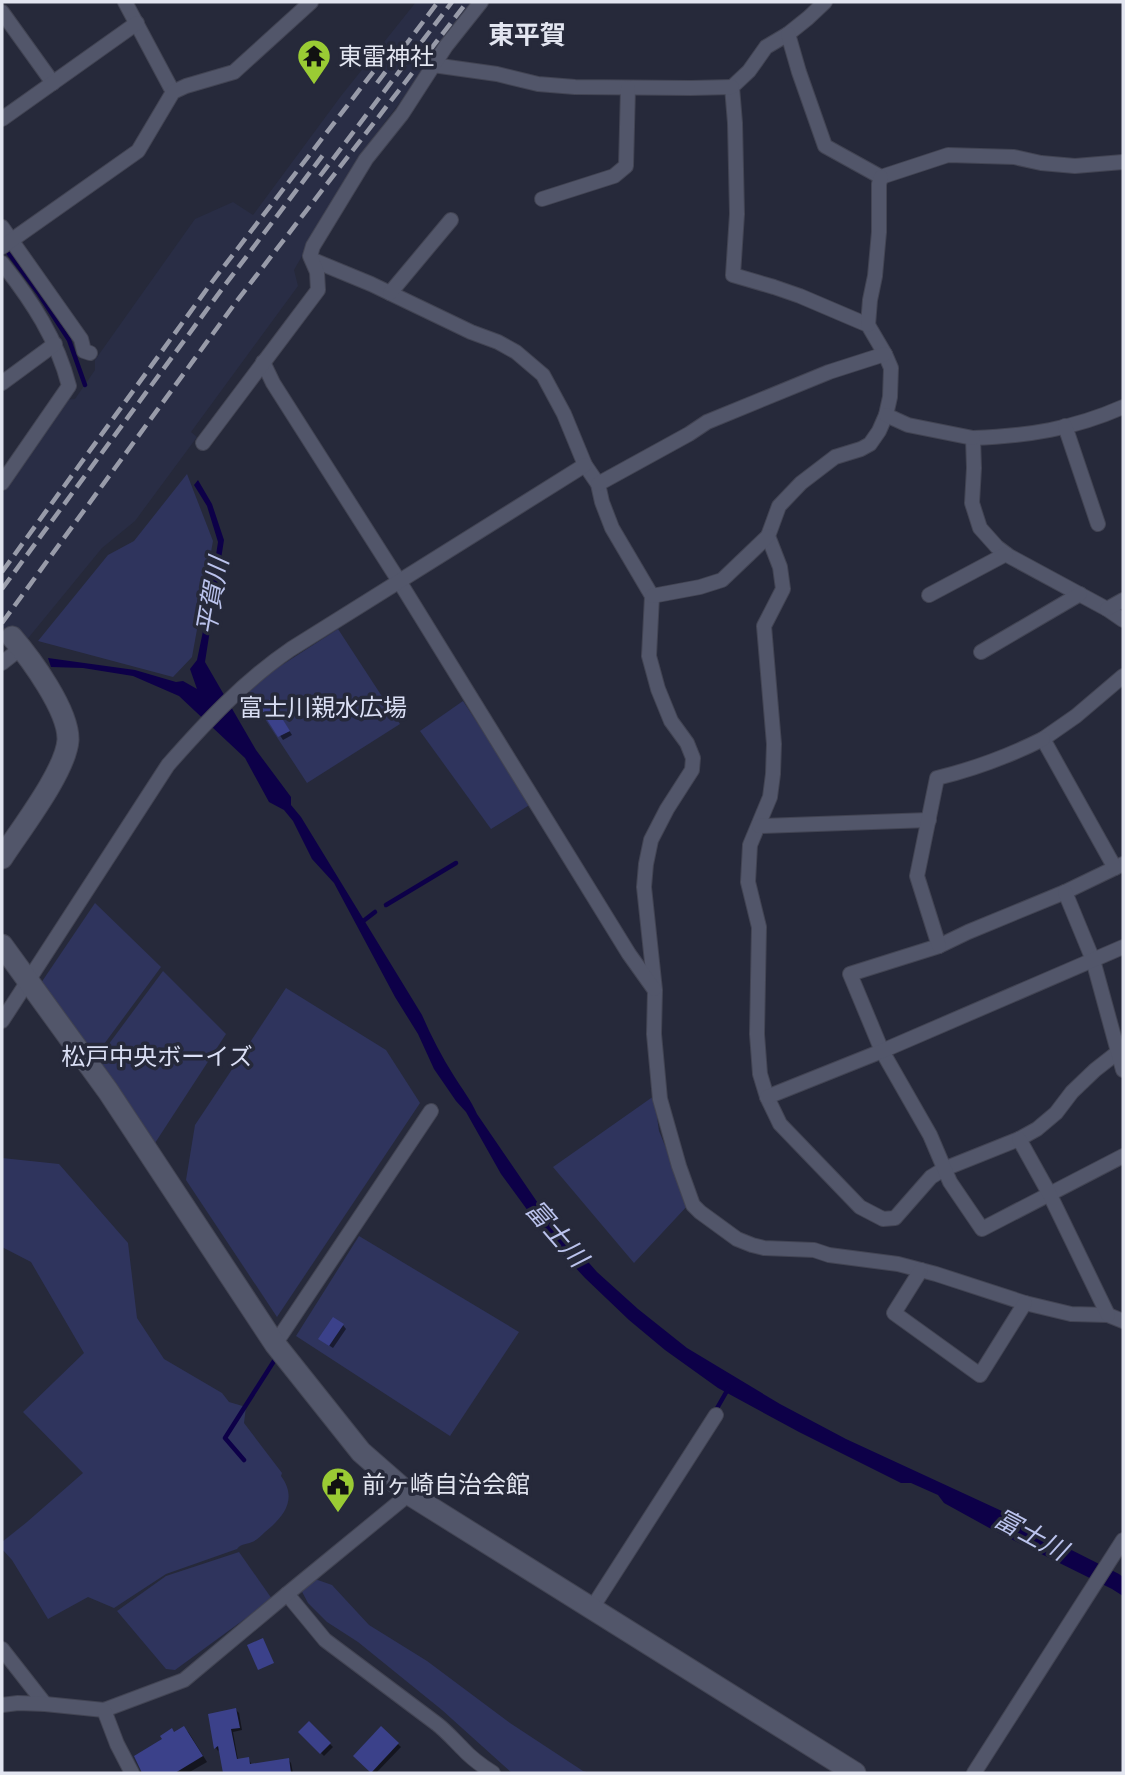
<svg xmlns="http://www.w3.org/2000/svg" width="1125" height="1775" viewBox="0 0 1125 1775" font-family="'PT Sans','Noto Sans JP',sans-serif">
	<rect width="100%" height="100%" fill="#26293a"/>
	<!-- built -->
	<path fill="#292d45" d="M 416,2 L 475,2 L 358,158 L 294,270 L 298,286 L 191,432 L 197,437 L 135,521 L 102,548 L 25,642 L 15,632 L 2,647 L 2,494 L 65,400 L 75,399 L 95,370 L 95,360 L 195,219 L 233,202 L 253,215 L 341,96 Z"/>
	<!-- green -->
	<g fill="#2f345d">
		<path d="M 187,474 L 213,541 L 192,657 L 173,677 L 38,641 L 108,555 L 134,541 Z"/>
		<path d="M 338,629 L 400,724 L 307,783 L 248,693 L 268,674 Z"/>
		<path d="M 463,701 L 531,804 L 491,829 L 420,731 Z"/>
		<path d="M 95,903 L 161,967 L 93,1059 L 41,983 Z"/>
		<path d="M 163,971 L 226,1034 L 155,1143 L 97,1060 Z"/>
		<path d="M 286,988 L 386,1050 L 420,1103 L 277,1317 L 186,1180 L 195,1125 Z"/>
		<path d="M 654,1096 L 659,1131 L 689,1204 L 634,1263 L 553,1167 Z"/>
		<path d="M 2,1158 L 59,1164 L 128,1243 L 137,1318 L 164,1359 L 222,1393 L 229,1402 L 246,1407 L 244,1423 L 282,1473 L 281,1476 C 298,1499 284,1517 265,1532 C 261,1536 257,1540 252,1542 C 245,1545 242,1543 237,1549 L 166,1574 L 114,1608 L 88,1597 L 48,1619 L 12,1560 L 2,1549 L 2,1542 L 27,1522 L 83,1473 L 23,1412 L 84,1353 L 31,1262 L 2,1247 Z"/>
		<path d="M 359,1236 L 519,1332 L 450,1436 L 296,1336 Z"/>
		<path d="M 239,1552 L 272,1599 L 175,1670 L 166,1669 L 117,1611 L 166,1576 Z"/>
		<path d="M 312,1578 L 332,1585 L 369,1625 L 427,1661 L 510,1723 L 583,1771 L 590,1773 L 512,1773 L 442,1710 L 358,1642 L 327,1622 L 308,1603 L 300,1588 Z"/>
	</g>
	<!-- water -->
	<path fill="#0d0048" d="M 198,480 L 212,504 L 224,540 L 205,662 L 256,750 L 291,797 L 291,805 L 301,817 L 422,1015 C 431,1036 442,1057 454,1076 C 462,1089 471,1100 477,1114 L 544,1212 L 597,1272 L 638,1309 L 687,1348 L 780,1404 L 846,1439 L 1004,1512 L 1016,1522 L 1119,1574 L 1123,1577 L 1123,1596 L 1112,1589 L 993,1530 L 944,1503 L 938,1495 L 911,1483 L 901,1483 L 799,1432 L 718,1388 L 665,1350 L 629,1320 L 585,1278 L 547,1237 L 501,1174 L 466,1112 L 456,1101 L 434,1069 L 418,1034 L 395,997 L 334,883 L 312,859 L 293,821 L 284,810 L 269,802 L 245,758 L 179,696 L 133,676 L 83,668 L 51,667 L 48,658 L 135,670 L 176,682 L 183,681 L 197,689 L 190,669 L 197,660 L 208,607 L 218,542 L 207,506 L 194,485 Z"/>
	<!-- shadow -->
	<g fill="#0007">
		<path d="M 273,705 L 292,735 L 283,740 L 261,707 Z"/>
		<path d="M 343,1325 L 346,1329 L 333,1348 L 324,1342 Z"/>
		<path d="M 236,1710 L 239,1713 L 242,1730 L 233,1732 L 238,1760 L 248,1758 L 252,1765 L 288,1759 L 291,1763 L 293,1773 L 225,1773 L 220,1749 L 218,1751 L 216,1748 L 210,1716 Z"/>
		<path d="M 309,1724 L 333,1747 L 324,1756 L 300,1732 Z"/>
		<path d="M 184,1728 L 189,1733 L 207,1762 L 188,1773 L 143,1773 L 143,1769 Z"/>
		<path d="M 381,1728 L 401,1747 L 376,1773 L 374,1773 L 355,1756 Z"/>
	</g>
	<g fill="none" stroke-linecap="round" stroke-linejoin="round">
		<!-- stream -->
		<g stroke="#0d0048" stroke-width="4.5">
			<path d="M 4,247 L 39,294 L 69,340 L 85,385"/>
			<path d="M 386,905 L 456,863"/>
			<path d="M 362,922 L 375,912"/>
			<path d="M 716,1410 L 728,1389"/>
			<path d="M 244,1460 L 225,1438 L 274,1361"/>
		</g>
	</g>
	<!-- building -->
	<g fill="#3b418a">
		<path d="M 270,699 L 290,731 L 278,737 L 259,707 Z"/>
		<path d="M 333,1317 L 344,1324 L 329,1346 L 318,1339 Z"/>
		<path d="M 263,1638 L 274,1663 L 258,1670 L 247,1645 Z"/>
		<path d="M 236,1708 L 240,1728 L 231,1729 L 237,1759 L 249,1757 L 250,1764 L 289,1758 L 291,1773 L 223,1773 L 218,1746 L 214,1749 L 208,1714 Z"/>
		<path d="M 309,1721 L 331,1743 L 320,1754 L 298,1732 Z"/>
		<path d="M 184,1726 L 203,1756 L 175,1773 L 142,1773 L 134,1756 L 162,1739 L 160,1736 L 172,1728 L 174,1732 Z"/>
		<path d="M 381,1726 L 399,1743 L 371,1773 L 353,1756 Z"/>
	</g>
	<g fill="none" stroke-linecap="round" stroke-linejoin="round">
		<!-- street casing -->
		<g stroke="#424453" stroke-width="16">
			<g id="street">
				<path d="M 125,2 L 173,92"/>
				<path d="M 825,2 L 808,18 L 788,34 L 766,47 L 749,71 L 732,87 L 735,123 L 737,214 L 733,275 L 774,287 L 800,296 L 868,325 L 885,354 L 891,368 L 890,397 L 886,415 L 879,431 L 870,444 L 861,449 L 835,457 L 801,483 L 779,506 L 768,536 L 780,567 L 783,589 L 764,626 L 774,744 L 773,774 L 770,797 L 750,845 L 748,882 L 759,927 L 757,1034 L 760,1074 L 767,1097 L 780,1124 L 860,1207 L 883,1219 L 895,1218 L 931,1177 L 944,1169 L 1019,1139 L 1037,1129 L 1056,1113 L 1072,1092 L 1095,1070 L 1118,1052 L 1123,1051"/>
				<path d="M 2,12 L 53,83"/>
				<path d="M 788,34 L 799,72 L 825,146 L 881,177 L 948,155 L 1014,157 L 1041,163 L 1075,166 L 1123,162"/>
				<path d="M 433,65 L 497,74 L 538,84 L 575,87 L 691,88 L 732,87"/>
				<path d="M 2,119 L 137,23"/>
				<path d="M 542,199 L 614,176 L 626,166 L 628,88"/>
				<path d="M 2,227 L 81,339 L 84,351 L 90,353"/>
				<path d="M 2,247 L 138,151 L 173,92 L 186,86 L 234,72 L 311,2"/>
				<path d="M 313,260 L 371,284 L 471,332 L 498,342 L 516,352 L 543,375 L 564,414 L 585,465 L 598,484 L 602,502 L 612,528 L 652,596 L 649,656 L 658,689 L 671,721 L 687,743 L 693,758 L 692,770 L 667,809 L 651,840 L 646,864 L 644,887 L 655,990 L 654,1034 L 660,1099 L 679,1166 L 693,1205 L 700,1212 L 737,1239 L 752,1245 L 764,1248 L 814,1250 L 829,1255 L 898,1264 L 936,1274 L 1025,1303 L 1071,1314 L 1108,1315 L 1123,1321"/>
				<path d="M 2,263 C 32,301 57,339 69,386 L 2,483"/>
				<path d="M 390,293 L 451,220"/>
				<path d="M 868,325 L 870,300 L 875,276 L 879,232 L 879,184 L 881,177"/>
				<path d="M 263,362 L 273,383 L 399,581 L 629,954 L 654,989"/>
				<path d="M 2,383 L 55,344"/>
				<path d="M 1123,407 C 1073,429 1028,436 973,438 L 974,468 L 972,503 L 980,528 L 997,547 L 1009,556 L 1107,609 L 1123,620"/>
				<path d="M 886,415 L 908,425 L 973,438"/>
				<path d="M 1065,426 L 1098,524"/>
				<path d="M 203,443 L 318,290 L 317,272 L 310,256 L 313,246 L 366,159 L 402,114 L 446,46 L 481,2"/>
				<path d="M 598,484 L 689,434 L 707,422 L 829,372 L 885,354"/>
				<path d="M 929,595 L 1006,554"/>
				<path d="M 652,596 L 700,587 L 722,580 L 768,536"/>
				<path d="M 1107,609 L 1123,600"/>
				<path d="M 981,652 L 1080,594"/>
				<path d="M 2,663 L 21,648"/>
				<path d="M 759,826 L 929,820"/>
				<path d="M 1123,864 L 1065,892 L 968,932 L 939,946 L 850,974 L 882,1051 L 930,1135 L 950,1182 L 982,1229 L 1123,1156"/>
				<path d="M 1115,868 L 1043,739 L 1076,716 L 1123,676"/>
				<path d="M 1065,892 L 1093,960 L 1123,1070"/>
				<path d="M 939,946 L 917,876 L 937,778 C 974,769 1009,756 1043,739"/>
				<path d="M 2,1021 L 168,765 C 205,723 244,681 291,649 L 585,465"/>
				<path d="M 767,1097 L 882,1051 L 1123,947"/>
				<path d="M 1019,1139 L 1049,1193 L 1108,1315"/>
				<path d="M 921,1270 L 894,1313 L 980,1375 L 1025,1303"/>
				<path d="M 275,1344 L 431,1111"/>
				<path d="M 287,1594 L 325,1640 L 437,1724 C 446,1731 453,1739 462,1748 C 471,1758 482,1766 493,1773"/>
				<path d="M 592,1608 L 716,1415"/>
				<path d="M 2,1649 L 45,1704"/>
				<path d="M 2,1705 L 18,1703 L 45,1704 L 104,1710 L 184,1680 L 287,1594 L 409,1494"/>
				<path d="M 104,1710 L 117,1744 L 132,1773"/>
				<path d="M 974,1773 L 1123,1540"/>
			</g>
		</g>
		<!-- secondary casing -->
		<g stroke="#424453" stroke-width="23">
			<g id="secondary">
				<path d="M 2,858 C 20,830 66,771 68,740 C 69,711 31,659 12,637"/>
				<path d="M 2,945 L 108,1091 L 275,1344 L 361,1452 L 409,1494 L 855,1773"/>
			</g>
		</g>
		<!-- street -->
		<use href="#street" stroke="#52566a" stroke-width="14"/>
		<!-- secondary -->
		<use href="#secondary" stroke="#52566a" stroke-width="21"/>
		<!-- rail -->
		<g stroke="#989ba9" stroke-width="4.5" stroke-dasharray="14 7" stroke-linecap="butt">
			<path d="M 377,83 L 438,2"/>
			<path d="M 320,176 L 452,2"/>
			<path d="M 2,572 L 212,282 L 380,63"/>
			<path d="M 2,589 L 222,289 L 323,155"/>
			<path d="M 2,623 L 236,302 L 467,2"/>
		</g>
	</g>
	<!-- icons -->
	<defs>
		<g id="temple-pin" transform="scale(1.75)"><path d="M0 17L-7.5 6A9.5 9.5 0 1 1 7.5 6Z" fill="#9acb34" stroke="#26293a"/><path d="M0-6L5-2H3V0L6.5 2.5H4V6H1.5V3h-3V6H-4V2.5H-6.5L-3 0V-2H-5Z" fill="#111"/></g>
		<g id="civic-pin" transform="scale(1.75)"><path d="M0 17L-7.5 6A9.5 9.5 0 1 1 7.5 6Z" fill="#9acb34" stroke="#26293a"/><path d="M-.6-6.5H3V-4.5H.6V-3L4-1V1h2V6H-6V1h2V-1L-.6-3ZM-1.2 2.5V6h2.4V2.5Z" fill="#111"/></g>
	</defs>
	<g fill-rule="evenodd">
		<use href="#temple-pin" x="314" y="56"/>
		<use href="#civic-pin" x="338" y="1484"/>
	</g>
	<g text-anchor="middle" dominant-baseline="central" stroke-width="7" stroke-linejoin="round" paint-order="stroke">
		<!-- poi labels -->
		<g font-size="24" fill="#e2e5f0" stroke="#26293a" text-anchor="start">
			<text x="338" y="56">東雷神社</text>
			<text x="362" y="1484">前ヶ崎自治会館</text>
		</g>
		<!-- park labels -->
		<g font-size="24" fill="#dadff5" stroke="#26293a">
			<text x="323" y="707">富士川親水広場</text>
			<text x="157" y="1056">松戸中央ボーイズ</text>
		</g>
		<!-- neighbourhood labels -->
		<g font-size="26" font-weight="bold" fill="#e2e5f0" stroke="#26293a">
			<text x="527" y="34">東平賀</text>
		</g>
		<!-- water labels -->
		<g font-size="26" font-style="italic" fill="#bbc3ed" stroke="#26293a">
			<text transform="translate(212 596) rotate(-80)">平賀川</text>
			<text transform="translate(557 1233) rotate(49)">富士川</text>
			<text transform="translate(1031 1534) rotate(28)">富士川</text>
		</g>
	</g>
	<!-- border -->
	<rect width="1125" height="1775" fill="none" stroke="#e2e5f0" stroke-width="7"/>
</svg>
